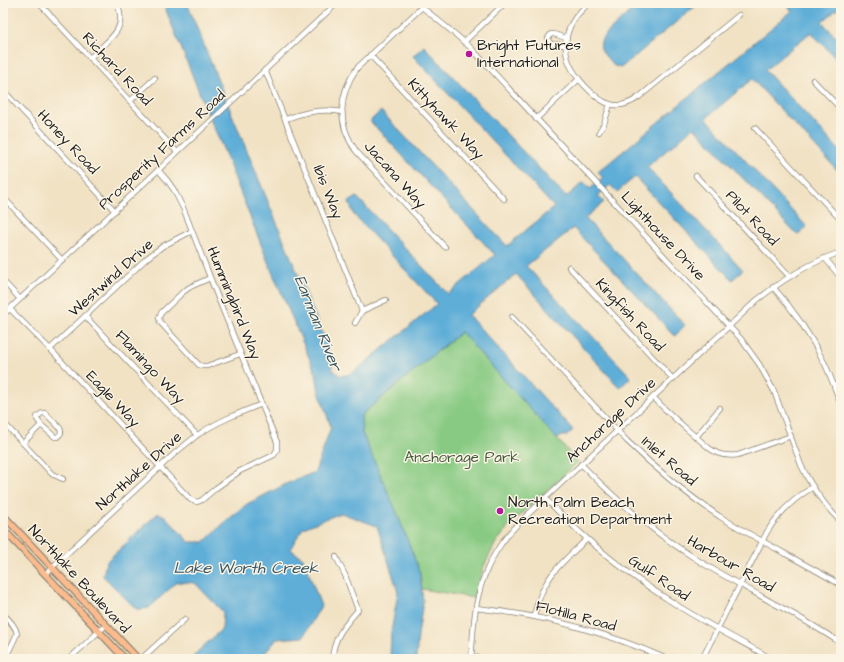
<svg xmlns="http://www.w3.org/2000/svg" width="844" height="662" viewBox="0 0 844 662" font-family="'Architects Daughter',sans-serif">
	<rect width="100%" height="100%" fill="#fcf5e5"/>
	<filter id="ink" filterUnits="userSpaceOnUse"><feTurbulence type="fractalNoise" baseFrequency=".025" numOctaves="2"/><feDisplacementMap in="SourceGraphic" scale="8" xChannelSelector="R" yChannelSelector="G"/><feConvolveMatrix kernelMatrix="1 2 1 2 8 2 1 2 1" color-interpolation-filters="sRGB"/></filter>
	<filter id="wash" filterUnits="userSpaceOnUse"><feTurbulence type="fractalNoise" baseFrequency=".012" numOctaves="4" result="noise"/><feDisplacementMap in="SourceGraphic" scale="16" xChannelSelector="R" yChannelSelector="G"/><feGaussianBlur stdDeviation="0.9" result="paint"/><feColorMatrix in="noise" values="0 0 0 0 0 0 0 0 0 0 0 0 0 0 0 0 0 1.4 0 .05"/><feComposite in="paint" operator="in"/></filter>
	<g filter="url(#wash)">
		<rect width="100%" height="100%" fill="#f1e2c4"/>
		<!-- green -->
		<path fill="#88ca83" stroke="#527350" d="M 461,332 L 578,462 L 510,525 L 495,544 L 483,568 L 474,598 L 422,589 L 420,574 L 362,433 L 361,415 Z"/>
		<!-- water -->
		<g fill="#5eaed8" stroke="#3d657a">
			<path d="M 163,3 L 187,3 L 233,117 L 326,342 L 333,370 L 341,376 L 347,375 L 355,371 L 437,304 L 354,215 L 349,202 L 357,197 L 448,294 L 495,255 L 370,121 L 381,111 L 507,246 L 554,207 L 413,56 L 424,46 L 566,197 L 584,182 L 590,189 L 603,178 L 598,172 L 792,11 L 785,3 L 841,3 L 841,6 L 822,22 L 841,42 L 841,64 L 811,32 L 765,70 L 841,152 L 841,174 L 752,79 L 706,118 L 807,227 L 797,235 L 694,127 L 647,167 L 743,270 L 732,280 L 635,177 L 617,192 L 610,185 L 598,196 L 604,202 L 585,218 L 685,325 L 675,336 L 573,228 L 526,266 L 631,377 L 620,388 L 516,274 L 468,315 L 573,430 L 567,436 L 562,436 L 557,439 L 461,332 L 361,415 L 362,433 L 395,508 L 414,557 L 420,574 L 423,601 L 418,635 L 416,659 L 390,659 L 391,633 L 398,592 L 377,526 L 341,513 L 303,528 L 290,549 L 303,558 L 321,606 L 303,637 L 277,639 L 260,659 L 193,659 L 194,655 L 222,629 L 223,612 L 195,583 L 177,582 L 149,608 L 141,609 L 136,609 L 103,576 L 106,562 L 158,513 L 165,516 L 189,542 L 204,542 L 223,524 L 247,504 L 288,483 L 315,472 L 331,427 L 319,392 L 316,374 L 297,329 L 270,267 L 224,151 L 206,109 Z"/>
			<path d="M 639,3 L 699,3 L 622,67 L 614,66 C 606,56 594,48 605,35 Z"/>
		</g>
	</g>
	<g filter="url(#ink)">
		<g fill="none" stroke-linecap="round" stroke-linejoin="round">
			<!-- minor casing -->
			<g stroke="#867f70" stroke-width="6">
				<g id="minor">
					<path d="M 39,3 L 177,152"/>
					<path d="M 417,3 L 455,34 L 471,48 L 741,339 L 759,364 L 774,391 L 801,465 C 811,487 824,505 841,522"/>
					<path d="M 589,3 C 578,13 570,22 567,36 C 562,56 572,72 585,86 C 602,104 617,113 639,97 L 739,15"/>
					<path d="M 422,7 L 357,68 C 338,95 337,124 356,151 L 445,247"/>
					<path d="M 464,42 L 505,3"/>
					<path d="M 566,45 L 551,44 L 548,40 L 548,38 L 551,34 L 554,34 L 566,38"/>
					<path d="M 370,55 L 504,199"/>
					<path d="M 90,58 C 107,40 129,31 117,3"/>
					<path d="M 265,70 L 362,311 L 355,323"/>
					<path d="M 813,80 L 841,109"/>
					<path d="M 3,90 L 115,211"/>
					<path d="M 130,101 L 155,78"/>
					<path d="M 286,119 C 304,112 322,108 342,112"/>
					<path d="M 536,119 L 579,79"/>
					<path d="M 755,128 L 841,220"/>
					<path d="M 599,132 L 604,124 L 610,104"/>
					<path d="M 696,176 L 789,276"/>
					<path d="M 3,197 L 62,260"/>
					<path d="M 825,258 L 841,278"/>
					<path d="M 569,267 L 673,379"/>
					<path d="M 210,278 L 190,287 L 183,292 L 161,313 L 159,318 L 160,322 L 199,365 L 202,366 L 207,366 L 240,354"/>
					<path d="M 3,281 L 20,299"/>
					<path d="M 773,287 C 794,310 811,336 825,364 C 831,377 836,391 841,405"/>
					<path d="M 10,309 L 50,349 L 191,500 L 197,502 L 202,500 L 216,488 L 240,471 L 274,455 L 277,450 L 277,442 L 218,298 L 184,210 L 174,190 L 167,180 L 158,170"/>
					<path d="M 362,311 L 386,300"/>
					<path d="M 3,315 L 337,3"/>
					<path d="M 85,316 L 197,435"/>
					<path d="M 512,317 L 627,441 C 656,469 686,494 719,516 C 759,541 801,561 841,585"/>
					<path d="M 50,349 L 147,258 L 163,246 L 192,231"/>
					<path d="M 653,397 C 668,413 685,428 702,442 C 706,446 711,450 717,453 C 724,456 731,456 738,455 L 791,436"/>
					<path d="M 3,422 L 52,474 L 63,479"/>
					<path d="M 696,437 L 720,408"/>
					<path d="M 23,443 L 41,425 L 55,437 L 57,437 C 61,434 62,433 60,428 L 45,413 L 42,413 L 37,417 L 37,419 L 41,425"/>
					<path d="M 581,464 C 616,500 654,533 696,559 C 721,575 747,588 773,603 C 796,615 819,629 841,643"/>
					<path d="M 545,498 C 583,538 625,573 672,602 C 704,623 739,640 772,659"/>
					<path d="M 45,574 L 174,454 C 181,448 189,442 196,436 C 216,422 239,413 262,404"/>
					<path d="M 476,608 C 545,616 604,631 667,659"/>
					<path d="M 3,614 C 9,620 16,626 17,634 L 5,659"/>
					<path d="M 534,616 C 543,577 559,565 587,539"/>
					<path d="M 471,657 L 489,659"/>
					<path d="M 69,659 L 106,625"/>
					<path d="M 141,659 L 185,619"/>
					<path d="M 332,659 C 334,637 344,626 358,610 L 345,575 L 336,557"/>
					<path d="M 471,659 C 473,639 473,617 478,597 C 485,566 501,539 524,518 L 757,300 C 784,279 809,263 841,252"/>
					<path d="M 702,659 L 767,532 C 779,512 793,499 813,487"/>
				</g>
			</g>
			<!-- major casing -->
			<g stroke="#867f70" stroke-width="8">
				<g id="major">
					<path d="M 3,515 L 138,659"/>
					<path d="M 3,529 L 125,659"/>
				</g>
			</g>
			<!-- minor -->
			<use href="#minor" stroke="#fff" stroke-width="4.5"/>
			<!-- major -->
			<use href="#major" stroke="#fbbb8d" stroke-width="5.5"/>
		</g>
	</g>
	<!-- markers -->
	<g fill="#b5179e" stroke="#fcf5e5" stroke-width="1.5">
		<circle cx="469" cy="54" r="4"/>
		<circle cx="500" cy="511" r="4"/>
	</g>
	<g text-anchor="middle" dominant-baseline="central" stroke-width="3" stroke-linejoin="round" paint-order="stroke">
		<!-- poi labels -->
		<g font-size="15" fill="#1c1c1c" stroke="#fcf5e5" text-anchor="start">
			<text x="477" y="45">Bright Futures<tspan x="477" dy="17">International</tspan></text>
			<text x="508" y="502">North Palm Beach<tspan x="508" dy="17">Recreation Department</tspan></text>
		</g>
		<!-- street labels -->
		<g font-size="15" fill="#1c1c1c" stroke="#fcf5e5">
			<text transform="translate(117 69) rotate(47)">Richard Road</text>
			<text transform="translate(446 119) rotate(47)">Kittyhawk Way</text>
			<text transform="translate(68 142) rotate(47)">Honey Road</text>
			<text transform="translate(162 150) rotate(-43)">Prosperity Farms Road</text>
			<text transform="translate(395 175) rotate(48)">Jacana Way</text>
			<text transform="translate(328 192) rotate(68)">Ibis Way</text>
			<text transform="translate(752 218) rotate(47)">Pilot Road</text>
			<text transform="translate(663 236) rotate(47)">Lighthouse Drive</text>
			<text transform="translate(111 278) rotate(-42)">Westwind Drive</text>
			<text transform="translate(234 303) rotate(68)">Hummingbird Way</text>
			<text transform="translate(630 315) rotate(47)">Kingfish Road</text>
			<text transform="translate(150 367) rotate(47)">Flamingo Way</text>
			<text transform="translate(113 399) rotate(47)">Eagle Way</text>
			<text transform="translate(611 420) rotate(-43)">Anchorage Drive</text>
			<text transform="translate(669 461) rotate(41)">Inlet Road</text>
			<text transform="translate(139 471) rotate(-42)">Northlake Drive</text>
			<text transform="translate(731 564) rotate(30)">Harbour Road</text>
			<text transform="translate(659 578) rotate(34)">Gulf Road</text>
			<text transform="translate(79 579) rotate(47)">Northlake Boulevard</text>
			<text transform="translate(576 616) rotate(15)">Flotilla Road</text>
		</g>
		<!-- park labels -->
		<g font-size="15" fill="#425940" stroke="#fcf5e5">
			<text x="462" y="457">Anchorage Park</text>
		</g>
		<!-- water labels -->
		<g font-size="16" font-style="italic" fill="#365667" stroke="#fcf5e5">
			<text transform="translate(318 323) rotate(68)">Earman River</text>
			<text x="246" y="568">Lake Worth Creek</text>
		</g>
	</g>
	<!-- margin -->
	<rect width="844" height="662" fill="none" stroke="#fcf5e5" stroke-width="16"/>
</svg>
